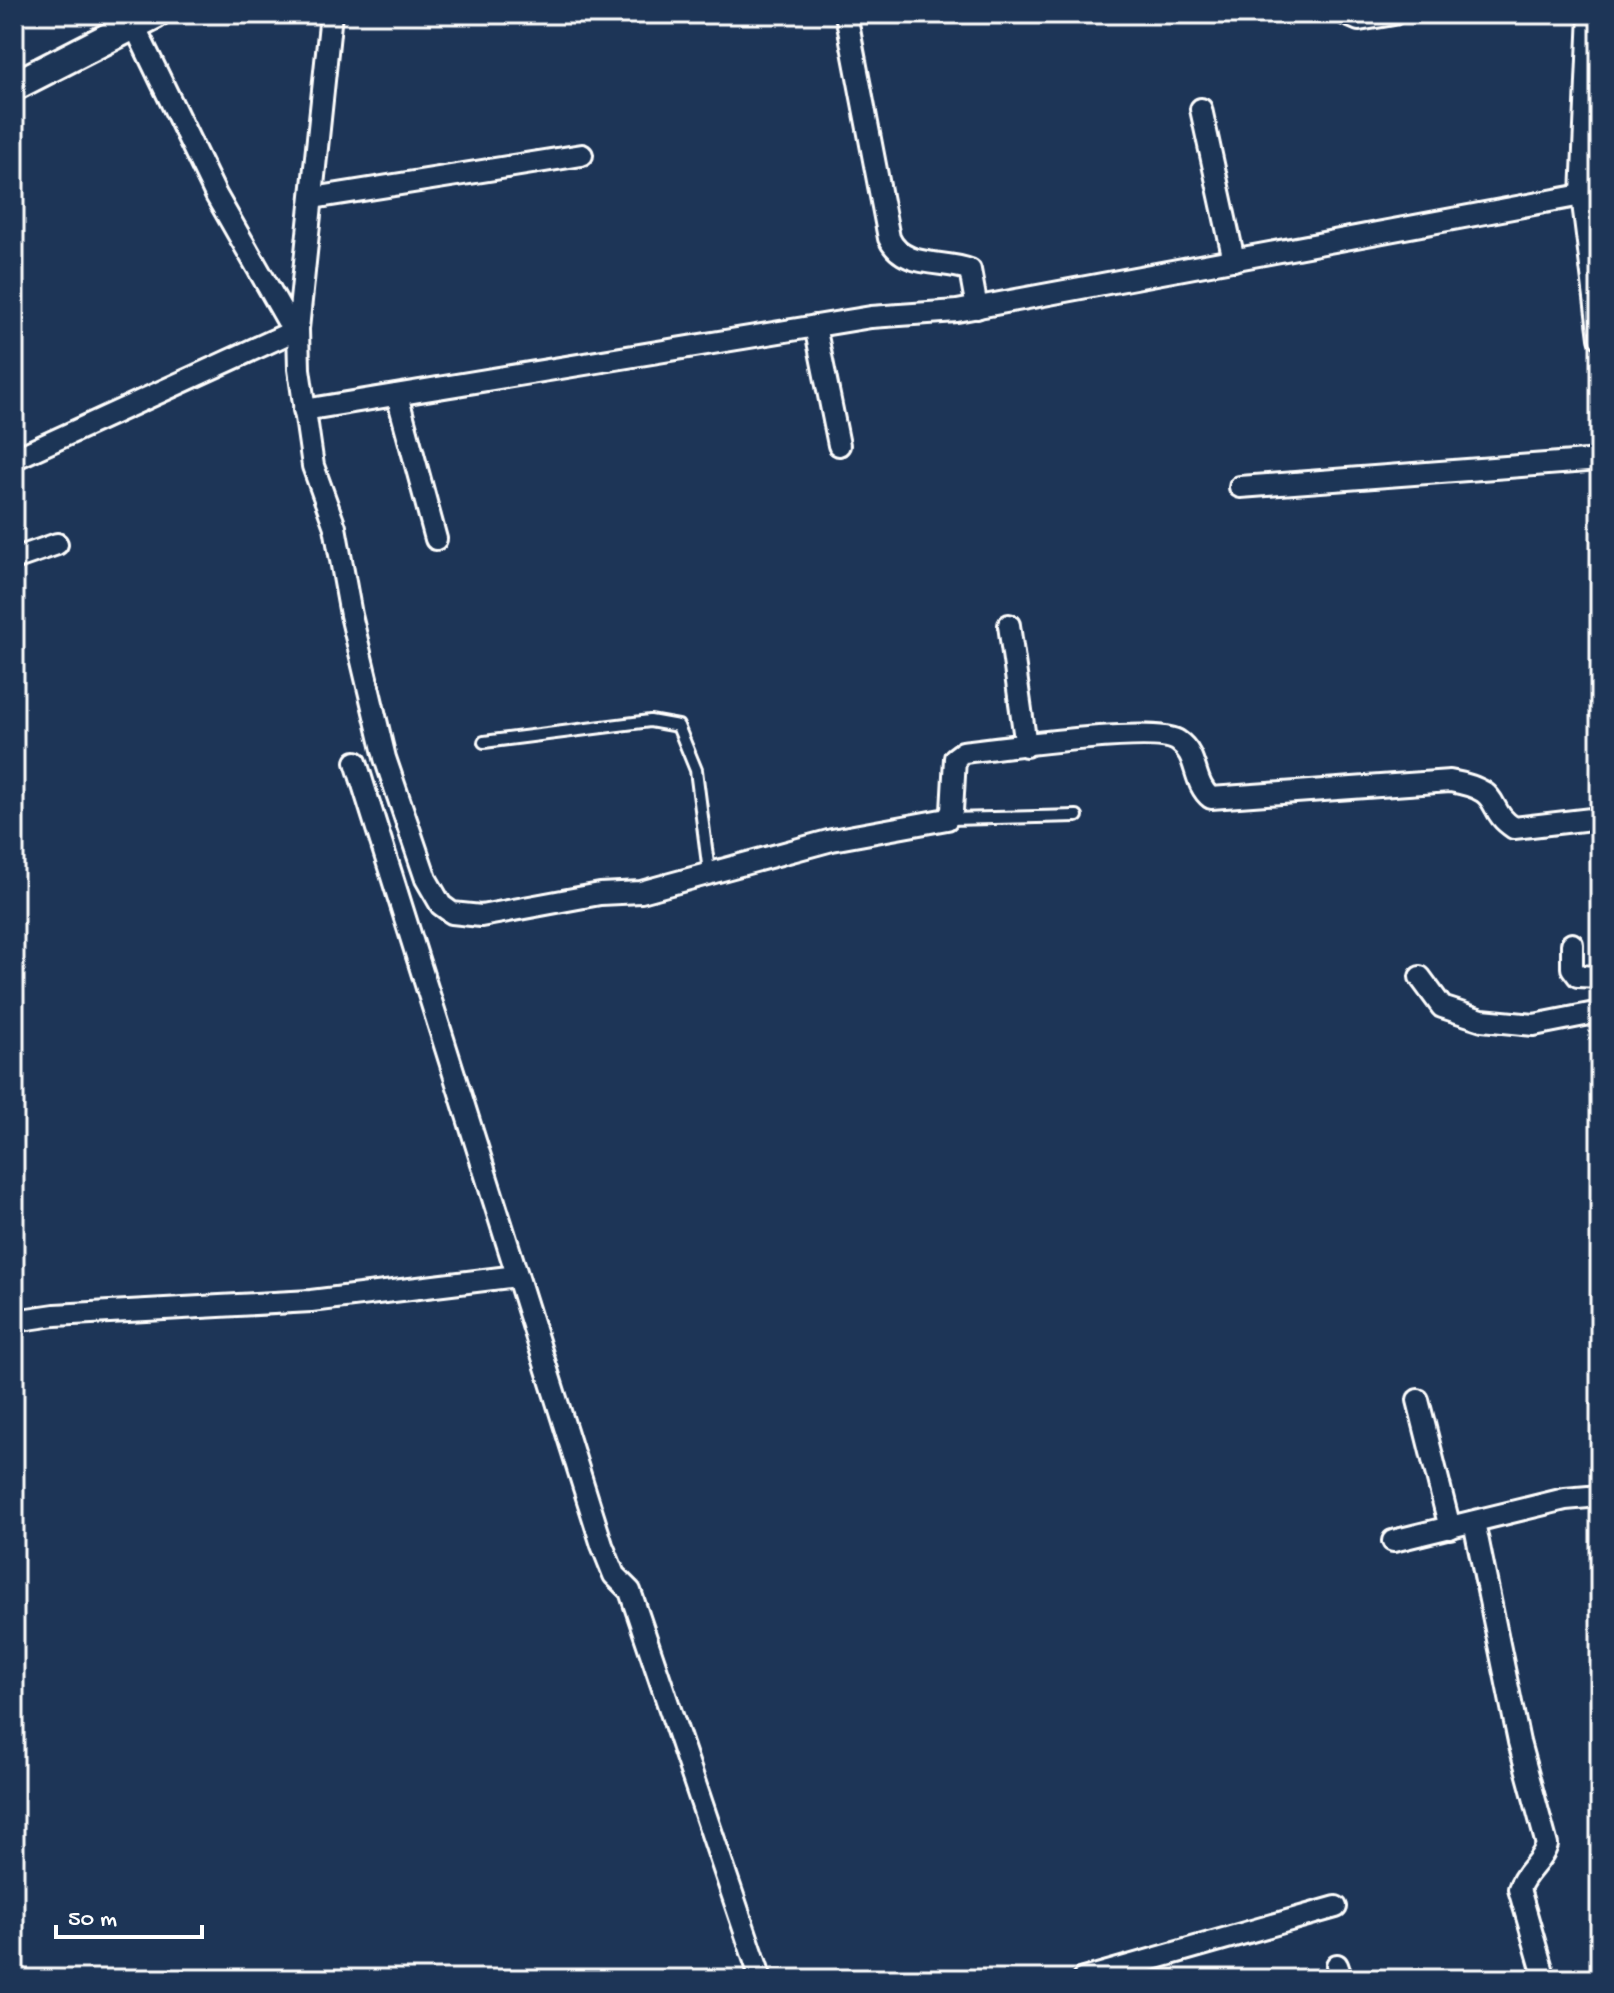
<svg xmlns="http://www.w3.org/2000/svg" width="1614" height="1993" viewBox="0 0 1614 1993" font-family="'Gochi Hand',sans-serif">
	<rect width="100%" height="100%" fill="#1d3557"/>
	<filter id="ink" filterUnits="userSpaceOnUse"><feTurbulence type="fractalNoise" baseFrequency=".0125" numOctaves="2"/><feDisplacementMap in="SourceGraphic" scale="16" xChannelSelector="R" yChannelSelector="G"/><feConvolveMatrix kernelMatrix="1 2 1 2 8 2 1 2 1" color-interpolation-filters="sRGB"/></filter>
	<g filter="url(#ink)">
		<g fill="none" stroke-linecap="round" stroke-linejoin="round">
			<!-- lane casing -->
			<g stroke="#fff" stroke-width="16">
				<g id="lane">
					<path d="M 484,742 L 650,721 L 678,726 L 696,770 L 709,872"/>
					<path d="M 949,819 L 1077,816"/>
				</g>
			</g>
			<!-- street casing -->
			<g stroke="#fff" stroke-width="26">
				<g id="street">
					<path d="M 331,14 L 298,329 L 299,369 L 313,466 L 335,527 L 351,615 L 385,758 L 426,879 L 441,905 L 452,913 L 481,916 L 600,894 L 641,892 L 832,840 L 947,819 L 952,811 L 955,758 L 963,752 C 999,748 1156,725 1178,741 C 1199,755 1192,783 1211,798 L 1450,781 C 1507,791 1483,808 1514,828 L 1600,818"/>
					<path d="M 846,14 L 889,238 C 903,270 945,259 970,270 L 977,308"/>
					<path d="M 1345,14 L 1359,20 L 1394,14"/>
					<path d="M 1590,14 L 1582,195 L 1600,338"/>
					<path d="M 134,25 L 216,195 L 294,332"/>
					<path d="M 1201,109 L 1234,260"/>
					<path d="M 313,198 L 582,155"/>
					<path d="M 815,326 L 839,445"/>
					<path d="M 397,395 L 436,539"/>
					<path d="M 304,410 L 871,317 L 957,311 L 1582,195"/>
					<path d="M 14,459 L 298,329"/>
					<path d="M 1240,487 L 1600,460"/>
					<path d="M 14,559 L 57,544"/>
					<path d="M 1009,625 L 1026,746"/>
					<path d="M 356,762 L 602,1545 L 614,1575 L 630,1591 L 761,1979"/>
					<path d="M 1572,944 L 1572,968 L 1578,976 L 1600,977"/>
					<path d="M 1420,977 L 1442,1007 L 1482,1020 L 1534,1025 L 1600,1012"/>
					<path d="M 14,1321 L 55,1315 L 311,1301 L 517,1276"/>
					<path d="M 1418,1400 L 1450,1528"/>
					<path d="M 1474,1522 L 1519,1742 L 1547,1845 C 1541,1863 1525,1871 1519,1889 L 1545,1979"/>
					<path d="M 1393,1541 L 1565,1499 L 1600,1496"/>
					<path d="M 1337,1965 L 1342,1979"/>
					<path d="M 1083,1979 L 1336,1907"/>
				</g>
			</g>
			<!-- secondary casing -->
			<g stroke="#fff" stroke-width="34">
				<path id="secondary" d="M 14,86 L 155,14"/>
			</g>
			<!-- lane -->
			<use href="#lane" stroke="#1d3557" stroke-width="10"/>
			<!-- street -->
			<use href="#street" stroke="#1d3557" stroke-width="20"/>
			<!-- secondary -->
			<use href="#secondary" stroke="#1d3557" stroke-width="28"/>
		</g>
	</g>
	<!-- margin -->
	<rect width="1614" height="1993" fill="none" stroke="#1d3557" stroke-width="48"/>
	<rect x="24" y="24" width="1566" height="1945" fill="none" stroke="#fff" stroke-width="3" filter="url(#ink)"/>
	<!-- scale -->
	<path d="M56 1925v12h146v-12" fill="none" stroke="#ffffff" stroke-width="4"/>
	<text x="68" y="1925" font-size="24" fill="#ffffff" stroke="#1d3557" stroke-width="6" paint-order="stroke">50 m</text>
</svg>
